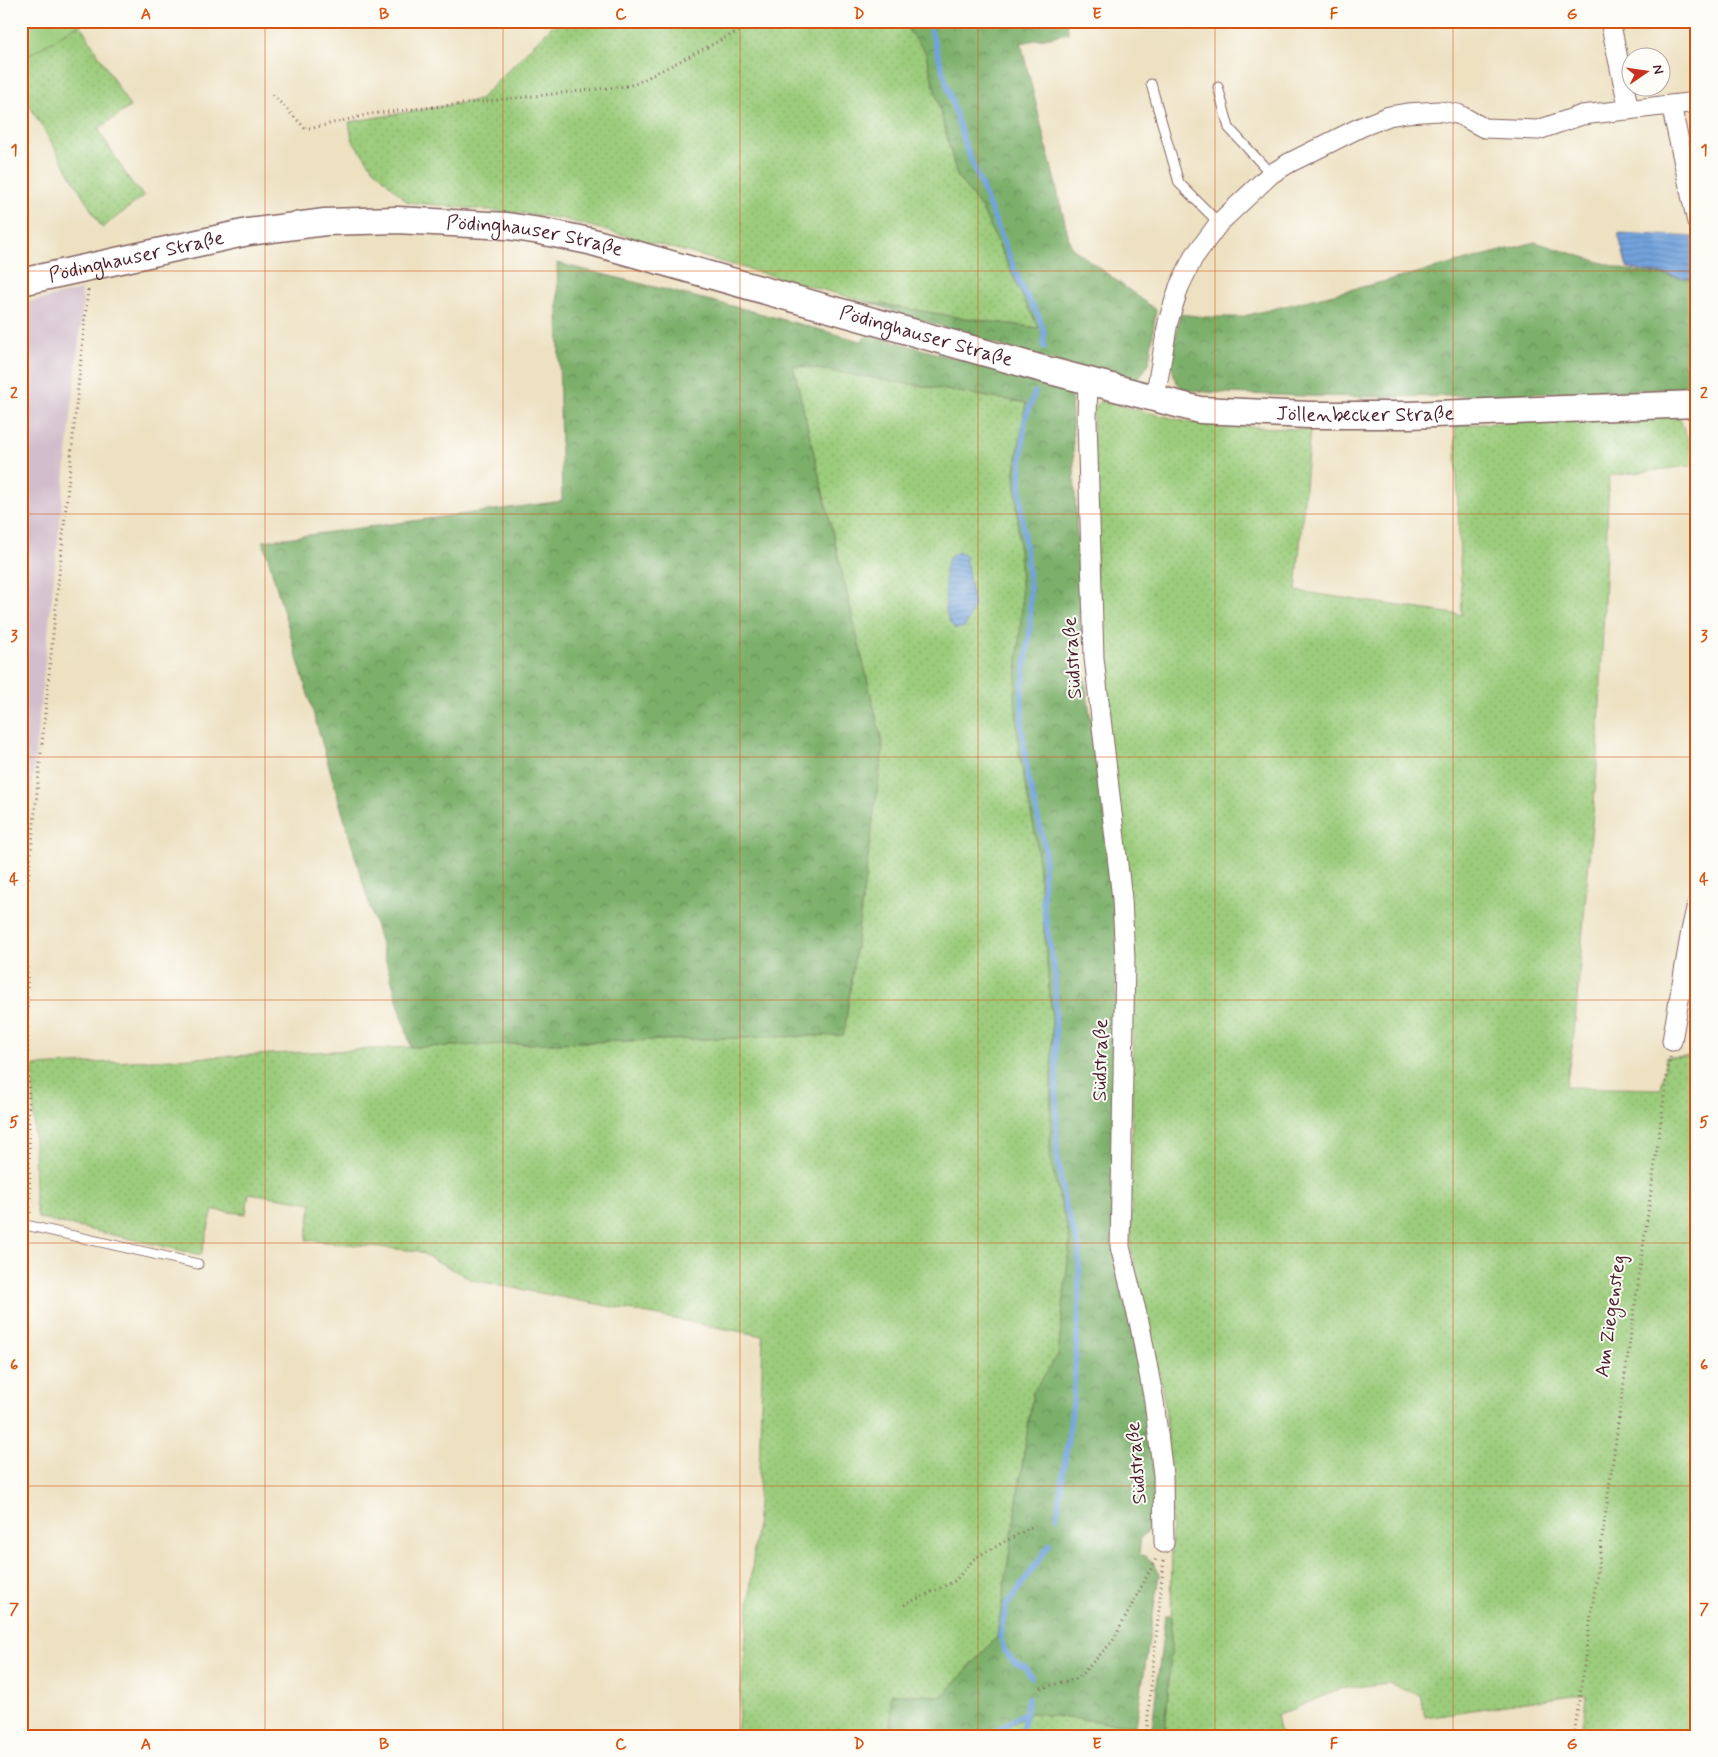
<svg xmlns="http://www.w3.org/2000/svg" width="1718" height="1757" viewBox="0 0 1718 1757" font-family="Mynerve,sans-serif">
	<defs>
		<pattern id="grass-dots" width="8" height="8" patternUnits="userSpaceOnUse" patternTransform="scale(1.25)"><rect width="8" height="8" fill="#9bcc7b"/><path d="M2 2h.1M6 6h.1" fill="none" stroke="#87af6a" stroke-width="1.8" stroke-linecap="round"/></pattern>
		<pattern id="forest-crowns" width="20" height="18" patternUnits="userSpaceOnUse" patternTransform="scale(1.25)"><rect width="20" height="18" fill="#7cb06b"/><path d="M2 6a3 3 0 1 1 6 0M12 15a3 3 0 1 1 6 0" fill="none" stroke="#688f58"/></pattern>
		<pattern id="water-rules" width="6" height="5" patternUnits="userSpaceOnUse" patternTransform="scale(1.25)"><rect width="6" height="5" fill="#72a3dc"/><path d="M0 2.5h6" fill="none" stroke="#6084b3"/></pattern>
	</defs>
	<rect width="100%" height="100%" fill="#fdfcf7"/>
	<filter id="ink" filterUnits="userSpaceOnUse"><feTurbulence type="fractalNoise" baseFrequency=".02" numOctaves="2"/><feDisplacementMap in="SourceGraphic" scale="10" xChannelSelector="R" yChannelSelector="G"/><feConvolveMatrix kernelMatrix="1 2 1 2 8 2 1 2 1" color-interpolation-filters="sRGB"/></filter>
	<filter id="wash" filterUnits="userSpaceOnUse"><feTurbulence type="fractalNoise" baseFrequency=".0096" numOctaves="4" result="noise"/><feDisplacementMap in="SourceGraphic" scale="20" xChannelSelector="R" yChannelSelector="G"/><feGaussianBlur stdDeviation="1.12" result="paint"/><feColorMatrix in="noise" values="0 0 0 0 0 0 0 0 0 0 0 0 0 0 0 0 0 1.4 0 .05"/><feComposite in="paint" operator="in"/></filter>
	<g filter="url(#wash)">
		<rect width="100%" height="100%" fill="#ede1c2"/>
		<!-- industrial -->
		<path fill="#d1bdcb" d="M 81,290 L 83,304 L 21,886 L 21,304 Z"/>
		<!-- grass -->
		<g fill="url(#grass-dots)" stroke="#727653">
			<path d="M 557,21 L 724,21 L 731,25 L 746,21 L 901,21 L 925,51 L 957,176 L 982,209 L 1025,301 L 1040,328 L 963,318 L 863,301 L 676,249 L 559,218 L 518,213 L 407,202 L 373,168 L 352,140 L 349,122 L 479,100 Z"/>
			<path d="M 80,24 L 130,107 L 98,129 L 130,181 L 144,196 L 102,228 L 21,91 L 21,60 Z"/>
			<path d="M 793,365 L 1026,403 L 1015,470 L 1022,605 L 1019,753 L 1036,838 L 1052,1021 L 1050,1159 L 1070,1240 L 1058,1355 L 1033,1392 L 997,1637 L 943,1696 L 891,1694 L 890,1736 L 737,1736 L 758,1504 L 763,1336 L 472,1280 L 418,1251 L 306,1240 L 312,1203 L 249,1193 L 246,1214 L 213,1210 L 201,1255 L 38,1218 L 35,1202 L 33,1066 L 411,1047 L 844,1035 L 883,746 Z"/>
			<path d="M 1100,401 L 1192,423 L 1310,430 L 1296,591 L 1462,615 L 1455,425 L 1678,415 L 1697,459 L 1697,465 L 1609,476 L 1598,755 L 1574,1034 L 1566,1087 L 1661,1089 L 1666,1057 L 1697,1056 L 1697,1736 L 1582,1736 L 1586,1695 L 1574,1695 L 1425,1717 L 1420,1695 L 1388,1683 L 1340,1689 L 1276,1716 L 1280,1736 L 1165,1736 L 1171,1651 L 1172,1488 L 1165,1406 L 1154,1347 L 1131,1251 L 1133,958 L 1097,656 L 1093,409 Z"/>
			<path d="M 1031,1713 L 1136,1726 L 1135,1736 L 992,1736 Z"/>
		</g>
		<!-- forest -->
		<g fill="url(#forest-crowns)" stroke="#63684b">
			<path d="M 901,21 L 1067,21 L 1068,33 L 1021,43 L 1071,247 L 1156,310 L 1149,363 L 1140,377 L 1132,380 L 1039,358 L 863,301 L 963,318 L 1039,328 L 1025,302 L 982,209 L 957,176 L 925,51 Z"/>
			<path d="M 1535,242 L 1626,270 L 1697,280 L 1697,388 C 1547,393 1397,401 1248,394 C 1235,393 1188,393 1181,387 C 1164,373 1177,333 1180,314 L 1206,317 L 1240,317 L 1398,278 Z"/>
			<path d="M 557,263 L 744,309 L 861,341 L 869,334 L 942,355 L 1064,385 L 1071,393 L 1082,659 L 1117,902 L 1113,1245 L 1146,1402 L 1154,1473 L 1156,1517 L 1151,1528 L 1141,1537 L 1139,1554 C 1150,1557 1156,1564 1159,1575 L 1136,1726 L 1031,1713 L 992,1736 L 890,1736 L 891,1694 L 943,1696 L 997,1637 L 1033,1392 L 1058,1355 L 1070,1241 L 1050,1159 L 1052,1021 L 1036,838 L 1019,753 L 1015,697 L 1022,605 L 1015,470 L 1026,403 L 793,365 L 883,746 L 844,1035 L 411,1047 L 263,541 L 562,501 Z"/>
			<path d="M 1165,1616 L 1171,1616 L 1171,1651 L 1165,1736 L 1151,1736 Z"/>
		</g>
		<!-- garden -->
		<path fill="#9bcc7b" stroke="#727653" d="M 21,21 L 78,21 L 80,24 L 21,60 Z"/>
		<!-- water -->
		<g fill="url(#water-rules)" stroke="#5e6184">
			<path d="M 1618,233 L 1697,237 L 1697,280 L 1627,268 Z"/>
			<path d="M 958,552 L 965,555 L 974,606 L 965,627 L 955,629 L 949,621 L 946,610 L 945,569 L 949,558 Z"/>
		</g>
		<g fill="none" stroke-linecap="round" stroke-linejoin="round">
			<!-- stream -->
			<g stroke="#72a3dc" stroke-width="5.5">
				<path d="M 928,21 L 964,142 L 1022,288 L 1039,317 L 1044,331 L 1044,347"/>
				<path d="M 1035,392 L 1025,420 L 1020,478 L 1022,517 L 1030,588 L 1030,629 L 1022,691 L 1022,729 L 1028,775 L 1045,848 L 1043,903 L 1055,975 L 1057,1155 L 1065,1205 L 1079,1247 L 1079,1306 L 1073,1404 L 1057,1516"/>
				<path d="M 1031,1677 L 1025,1667 L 1015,1663 L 1005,1651 L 1000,1636 L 1006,1607 L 1050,1544"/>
				<path d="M 987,1736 L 1025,1713"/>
				<path d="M 1021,1736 L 1028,1698"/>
			</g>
		</g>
	</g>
	<g filter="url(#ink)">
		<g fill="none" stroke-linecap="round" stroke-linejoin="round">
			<!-- service casing -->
			<g stroke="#836360" stroke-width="11">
				<g id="service">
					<path d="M 1151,84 L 1179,183 L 1219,223"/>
					<path d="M 1218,87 L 1229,128 L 1271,174"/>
					<path d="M 21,1224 L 198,1264"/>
				</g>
			</g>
			<!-- minor casing -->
			<g stroke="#836360" stroke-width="21">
				<g id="minor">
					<path d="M 1610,21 L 1629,110"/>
					<path d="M 1671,105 L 1697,222"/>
					<path d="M 1088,381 L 1087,420 L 1094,658 L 1122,899 L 1125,959 L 1120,1247 L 1140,1326 L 1154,1401 L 1163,1475 L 1164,1543"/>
					<path d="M 1155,398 L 1168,322 L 1179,287 L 1193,258 L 1219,223 L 1271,174 L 1289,163 L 1361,127 L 1389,116 L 1407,113 L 1439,111 L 1458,114 L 1484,128 L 1538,130 L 1582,115 L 1697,102"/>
					<path d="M 1672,1041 L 1691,931 L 1697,904"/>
				</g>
			</g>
			<!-- secondary casing -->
			<g stroke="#836360" stroke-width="29">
				<g id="secondary">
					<path id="s1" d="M 21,282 L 248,232 L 325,222 L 397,220 L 507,226 L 540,231 L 589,241 L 1039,368 L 1200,410 L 1309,415 L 1409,415 L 1697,404"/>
				</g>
			</g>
			<!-- path -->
			<g stroke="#836360" stroke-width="3" stroke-dasharray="1 4" stroke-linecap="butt">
				<path d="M 273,95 L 305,128 L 313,128 L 370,114 L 626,86 L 635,84 L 758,21"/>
				<path d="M 30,1213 L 26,901 L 88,289"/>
				<path d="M 904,1605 L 955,1581 L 975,1558 L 1035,1525"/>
				<path d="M 1041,1688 L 1078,1678 L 1113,1641 L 1156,1559"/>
				<path d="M 1146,1736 L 1164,1559"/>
				<path d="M 1574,1736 L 1670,1057"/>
			</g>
			<!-- service -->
			<use href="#service" stroke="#fff" stroke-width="9"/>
			<!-- minor -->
			<use href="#minor" stroke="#fff" stroke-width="19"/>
			<!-- secondary -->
			<use href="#secondary" stroke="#fff" stroke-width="26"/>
		</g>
	</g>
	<!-- grid -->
	<path fill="none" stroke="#d8530f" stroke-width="1" stroke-opacity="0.55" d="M 265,21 L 265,1736M 503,21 L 503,1736M 740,21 L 740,1736M 978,21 L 978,1736M 1215,21 L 1215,1736M 1453,21 L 1453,1736M 21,271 L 1697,271M 21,514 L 1697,514M 21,757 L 1697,757M 21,1000 L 1697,1000M 21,1243 L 1697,1243M 21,1486 L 1697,1486"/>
	<g text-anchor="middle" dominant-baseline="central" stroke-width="4" stroke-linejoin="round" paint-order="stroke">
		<!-- street labels -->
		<g font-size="20" fill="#4a1f2b" stroke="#fdfcf7">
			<text stroke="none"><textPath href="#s1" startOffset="521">Pödinghauser Straße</textPath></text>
			<text stroke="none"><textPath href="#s1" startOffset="118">Pödinghauser Straße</textPath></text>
			<text stroke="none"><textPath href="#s1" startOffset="926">Pödinghauser Straße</textPath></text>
			<text stroke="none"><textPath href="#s1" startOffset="1375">Jöllenbecker Straße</textPath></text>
			<text transform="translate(1073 658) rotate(-94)">Südstraße</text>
			<text transform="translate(1101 1060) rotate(-89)">Südstraße</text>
			<text transform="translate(1611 1316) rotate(-82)">Am Ziegensteg</text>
			<text transform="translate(1137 1463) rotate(-95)">Südstraße</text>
		</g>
	</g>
	<!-- margin -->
	<rect width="1718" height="1757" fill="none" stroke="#fdfcf7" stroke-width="55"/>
	<!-- north arrow -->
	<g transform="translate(1646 72) rotate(77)"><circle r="24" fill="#fdfcf7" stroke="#b5a4a5"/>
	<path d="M0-4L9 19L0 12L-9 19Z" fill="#c8321e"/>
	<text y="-8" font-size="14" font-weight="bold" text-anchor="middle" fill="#4a1f2b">N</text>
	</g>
	<rect x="28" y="28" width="1662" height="1702" fill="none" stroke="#d8530f" stroke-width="2"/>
	<g font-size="16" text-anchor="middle" font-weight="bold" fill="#d8530f">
		<text x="146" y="19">A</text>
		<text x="384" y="19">B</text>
		<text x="621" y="19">C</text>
		<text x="859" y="19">D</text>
		<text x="1097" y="19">E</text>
		<text x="1334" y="19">F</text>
		<text x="1572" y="19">G</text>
		<text x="14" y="155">1</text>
		<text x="1704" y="155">1</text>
		<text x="14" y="398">2</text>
		<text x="1704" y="398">2</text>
		<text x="14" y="641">3</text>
		<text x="1704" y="641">3</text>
		<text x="14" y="884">4</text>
		<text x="1704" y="884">4</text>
		<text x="14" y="1127">5</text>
		<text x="1704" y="1127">5</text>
		<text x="14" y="1370">6</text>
		<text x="1704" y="1370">6</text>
		<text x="14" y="1614">7</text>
		<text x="1704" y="1614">7</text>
		<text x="146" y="1749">A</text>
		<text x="384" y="1749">B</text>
		<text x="621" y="1749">C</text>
		<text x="859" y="1749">D</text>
		<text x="1097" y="1749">E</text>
		<text x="1334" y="1749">F</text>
		<text x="1572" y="1749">G</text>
	</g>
</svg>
